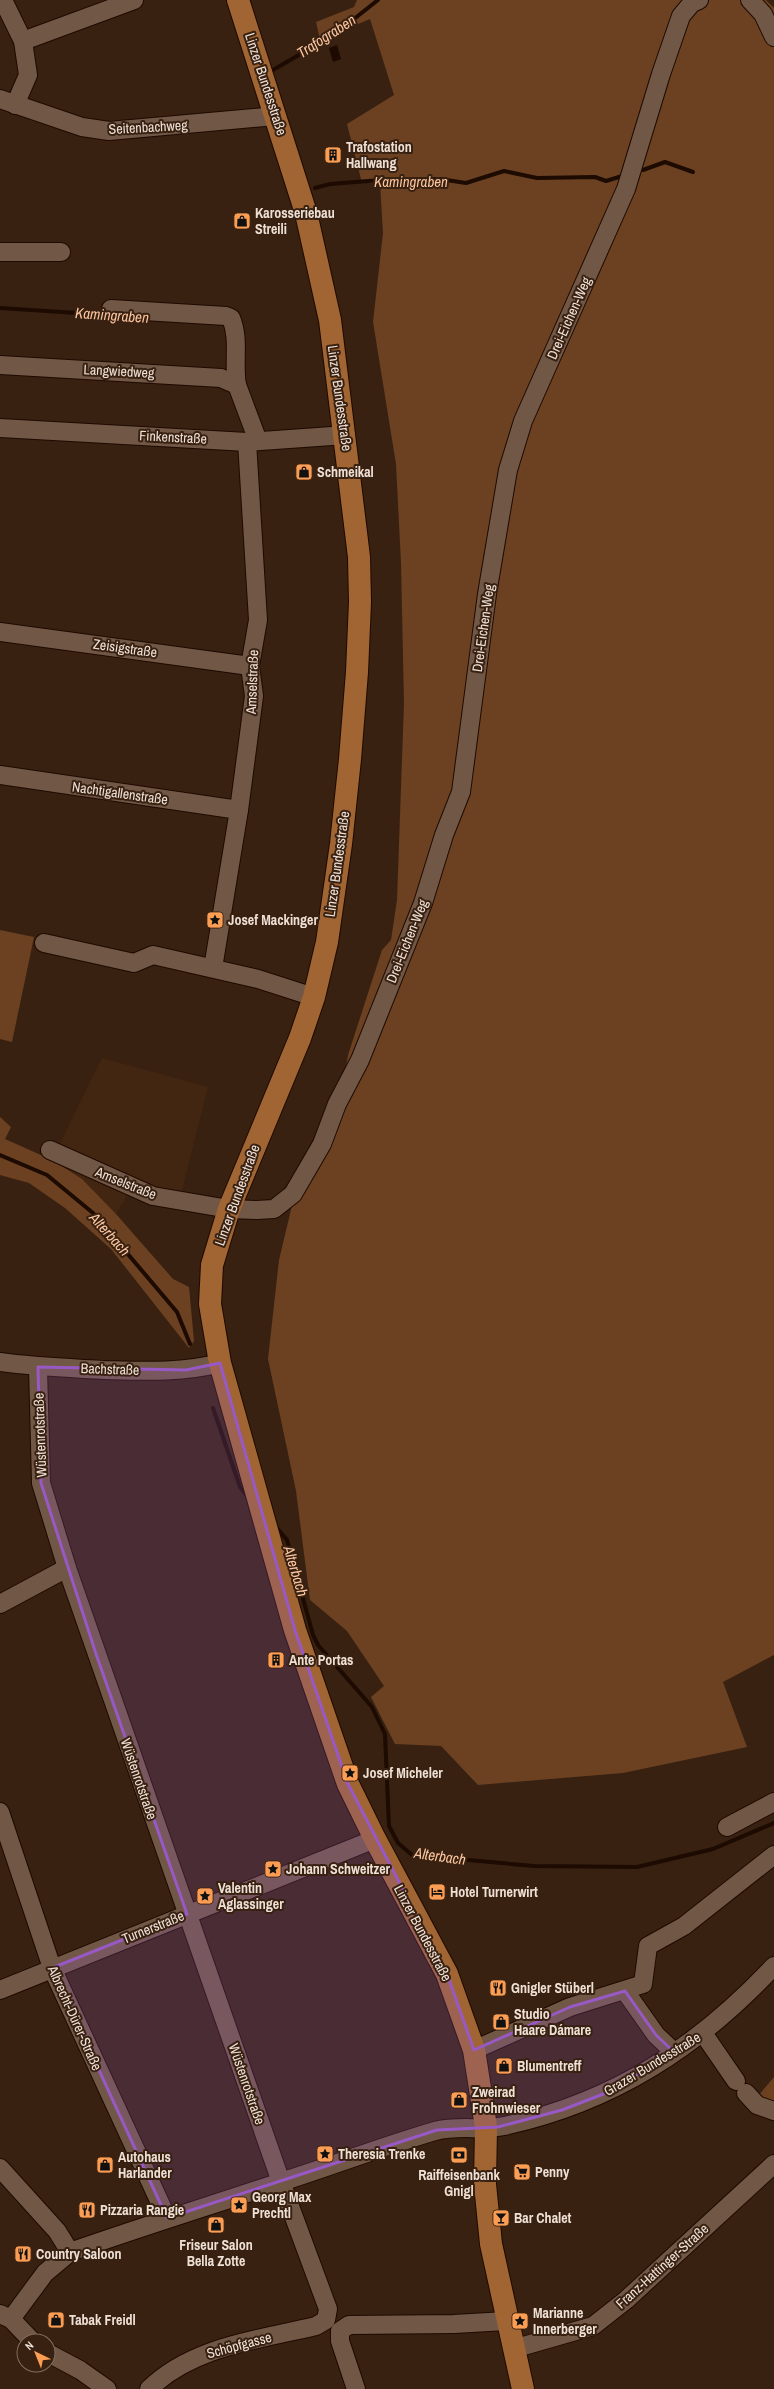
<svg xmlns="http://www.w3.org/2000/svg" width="774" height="2389" viewBox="0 0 774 2389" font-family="'Archivo Narrow',sans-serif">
	<rect width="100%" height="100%" fill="#382111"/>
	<!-- built -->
	<path fill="#432611" d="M 102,1058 L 208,1087 L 178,1206 L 128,1194 L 116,1214 L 82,1179 L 52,1160 Z"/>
	<!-- green -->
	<g fill="#6b4121">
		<path d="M 357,0 L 766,0 L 774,8 L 774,1655 L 723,1682 L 747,1747 L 623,1773 L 478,1785 L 441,1746 L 395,1744 L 371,1697 L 384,1686 L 347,1631 L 310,1600 L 296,1491 L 268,1359 L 279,1260 L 299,1176 L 342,1091 L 348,1055 L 382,950 L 391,940 L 397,900 L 404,703 L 401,563 L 396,464 L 373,322 L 383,233 L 380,183 L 362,183 L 347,124 L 394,95 L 370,19 L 320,40 L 316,22 L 354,7 Z"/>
		<path d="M 0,930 L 34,937 L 12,1042 L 0,1039 Z"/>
		<path d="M 0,1117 L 11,1127 L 5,1139 L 52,1160 L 82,1179 L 116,1214 L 173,1279 L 189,1287 L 194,1341 L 189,1348 L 111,1249 L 65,1208 L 29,1183 L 0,1175 Z"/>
		<path d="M 774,2077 L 774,2102 L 758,2096 Z"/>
	</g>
	<!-- water -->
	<path fill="#1d0a00" d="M 337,45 L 341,59 L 333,62 L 329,48 Z"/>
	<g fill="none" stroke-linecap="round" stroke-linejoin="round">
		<!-- stream -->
		<g stroke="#1d0a00" stroke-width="4">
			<path d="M 273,70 L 335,34 L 378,0"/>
			<path d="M 643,170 L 665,162 L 693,172"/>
			<path d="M 315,188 L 330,184 L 381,180 L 440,179 L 466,183 L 504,171 L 537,178 L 595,177 L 606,181 L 622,176"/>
			<path d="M 0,308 L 108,315"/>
			<path d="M 0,1155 L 47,1175 L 93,1213 L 177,1312 L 190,1344"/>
			<path d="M 213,1408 L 240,1487 L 248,1497"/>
			<path d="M 276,1527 L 287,1540 L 313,1635 L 318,1645 L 372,1707 L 385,1734 L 389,1826 L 398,1843 L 412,1855 L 534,1866 L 637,1867 L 713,1849 L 774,1823"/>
		</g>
		<!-- minor casing -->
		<g stroke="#1e0a00" stroke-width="20">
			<g id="minor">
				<path d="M 3,0 L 23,41 L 28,75 L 15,105"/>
				<path d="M 750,0 L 763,14 L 774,37"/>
				<path d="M 23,41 L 134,0"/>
				<path d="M 0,99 L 82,127 L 109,131 L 276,116"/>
				<path d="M 0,252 L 61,252"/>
				<path d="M 111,309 L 226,316 L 231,318 C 240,339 233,363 237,385"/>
				<path d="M 0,365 L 221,378 L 237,385 L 258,441"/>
				<path d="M 0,428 L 247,442 L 346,435"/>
				<path d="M 0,632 L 250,666"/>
				<path d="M 0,775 L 239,810"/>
				<path d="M 44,943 L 134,963 L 153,955 L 258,979 L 314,997"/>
				<path d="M 213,968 L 239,810 L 254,696 L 250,666 L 258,620 L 247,442"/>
				<path d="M 50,1150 L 153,1196 L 229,1209 L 257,1210 L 274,1209 L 293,1194 L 322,1144 L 337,1104 L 360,1060 L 423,903 L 444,835 L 461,792 L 487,594 L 508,470 L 523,421 L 626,189 L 661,74 L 681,16 L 692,3 L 699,0"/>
				<path d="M 0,1362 C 35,1367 69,1368 104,1370 C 143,1371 182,1373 220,1363"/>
				<path d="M 38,1367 L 41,1483 L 67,1568 L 281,2182 L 328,2309 L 326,2320 L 316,2326 C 258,2340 193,2346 149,2389"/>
				<path d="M 0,1604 L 67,1568"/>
				<path d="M 0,1812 L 52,1968 L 167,2218"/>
				<path d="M 727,1827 L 774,1802"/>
				<path d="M 0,1990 L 375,1839"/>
				<path d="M 625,1991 L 656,2035 L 674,2052"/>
				<path d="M 703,2033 L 736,2081"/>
				<path d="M 474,2050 L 570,2007 L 643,1984 L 648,1946 L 684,1926 L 774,1855"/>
				<path d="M 746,2093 L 757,2105 L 774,2111"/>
				<path d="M 0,2168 L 57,2231 L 70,2252"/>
				<path d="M 0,2314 L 11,2319 L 32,2341"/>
				<path d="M 11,2319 L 45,2273 L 70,2252 C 141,2227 212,2205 284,2181 C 334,2165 384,2146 435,2131 C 457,2125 482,2131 504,2126 C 614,2102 698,2047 774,1966"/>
				<path d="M 513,2349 L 593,2326 L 626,2300 L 774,2164"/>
				<path d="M 48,2353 L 80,2370 L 107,2389"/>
				<path d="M 356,2389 L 340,2341 L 340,2331 L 349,2325 L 454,2324 L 506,2321"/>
			</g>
		</g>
		<!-- major casing -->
		<g stroke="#1e0a00" stroke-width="24">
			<path id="major" d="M 238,0 L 306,213 L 330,320 L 359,557 L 360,602 L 357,672 L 350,759 L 341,844 L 327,942 L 314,997 L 300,1038 L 229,1209 L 212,1265 L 210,1304 L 220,1363 L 295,1630 L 348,1784 L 375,1839 L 447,1974 L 474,2050 L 486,2127 L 485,2184 L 491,2244 L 523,2389"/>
		</g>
		<!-- minor -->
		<use href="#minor" stroke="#715745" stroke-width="18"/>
		<!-- major -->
		<use href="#major" stroke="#a16534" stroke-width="22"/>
	</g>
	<!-- marked area -->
	<path fill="#9859c5" fill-opacity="0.2" stroke="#9859c5" stroke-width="3" stroke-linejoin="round" d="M 220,1363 L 295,1630 L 348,1784 L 447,1974 L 474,2050 L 570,2007 L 625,1991 L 656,2035 L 674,2052 L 606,2093 L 562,2110 L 498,2127 L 437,2130 L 167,2218 L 52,1968 L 187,1914 L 96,1654 L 41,1483 L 38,1367 L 186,1370 Z"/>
	<!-- icons -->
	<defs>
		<g id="building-square" transform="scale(0.9)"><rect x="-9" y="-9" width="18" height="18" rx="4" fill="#fc9d54" stroke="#382111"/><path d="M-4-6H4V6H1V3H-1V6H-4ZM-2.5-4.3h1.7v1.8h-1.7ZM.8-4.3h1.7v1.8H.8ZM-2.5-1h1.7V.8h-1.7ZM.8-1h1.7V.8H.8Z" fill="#111"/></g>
		<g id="shop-square" transform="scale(0.9)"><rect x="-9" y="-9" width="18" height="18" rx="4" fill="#fc9d54" stroke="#382111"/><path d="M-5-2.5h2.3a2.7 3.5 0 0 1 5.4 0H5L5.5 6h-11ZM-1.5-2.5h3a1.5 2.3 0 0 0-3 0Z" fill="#111"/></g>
		<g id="sight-square" transform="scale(0.9)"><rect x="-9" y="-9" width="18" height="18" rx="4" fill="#fc9d54" stroke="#382111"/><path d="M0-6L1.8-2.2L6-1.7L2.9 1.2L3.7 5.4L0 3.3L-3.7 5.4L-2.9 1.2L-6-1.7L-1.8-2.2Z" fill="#111"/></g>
		<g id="hotel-square" transform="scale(0.9)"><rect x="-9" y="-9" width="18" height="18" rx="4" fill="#fc9d54" stroke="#382111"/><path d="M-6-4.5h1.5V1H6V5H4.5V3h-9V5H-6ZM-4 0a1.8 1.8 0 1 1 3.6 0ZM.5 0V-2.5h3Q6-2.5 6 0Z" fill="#111"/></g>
		<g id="restaurant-square" transform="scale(0.9)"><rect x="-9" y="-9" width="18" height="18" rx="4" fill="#fc9d54" stroke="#382111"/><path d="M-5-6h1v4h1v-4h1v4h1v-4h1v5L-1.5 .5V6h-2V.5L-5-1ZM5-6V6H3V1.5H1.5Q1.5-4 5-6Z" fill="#111"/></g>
		<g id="bank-square" transform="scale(0.9)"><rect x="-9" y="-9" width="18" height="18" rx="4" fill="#fc9d54" stroke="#382111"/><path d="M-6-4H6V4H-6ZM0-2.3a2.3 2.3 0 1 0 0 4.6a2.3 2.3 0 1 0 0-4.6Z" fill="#111"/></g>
		<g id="supermarket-square" transform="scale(0.9)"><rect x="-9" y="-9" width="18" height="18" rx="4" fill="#fc9d54" stroke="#382111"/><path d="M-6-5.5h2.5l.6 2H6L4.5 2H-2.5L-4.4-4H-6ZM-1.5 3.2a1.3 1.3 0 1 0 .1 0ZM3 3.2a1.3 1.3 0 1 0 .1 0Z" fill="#111"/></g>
		<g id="bar-square" transform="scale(0.9)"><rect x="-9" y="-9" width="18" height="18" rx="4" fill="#fc9d54" stroke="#382111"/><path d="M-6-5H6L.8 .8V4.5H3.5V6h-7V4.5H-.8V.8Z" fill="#111"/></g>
	</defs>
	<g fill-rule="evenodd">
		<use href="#building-square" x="333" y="155"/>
		<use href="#shop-square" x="242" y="221"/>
		<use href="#shop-square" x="304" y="472"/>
		<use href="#sight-square" x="215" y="920"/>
		<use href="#building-square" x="276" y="1660"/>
		<use href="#sight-square" x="350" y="1773"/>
		<use href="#sight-square" x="273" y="1869"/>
		<use href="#hotel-square" x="437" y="1892"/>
		<use href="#sight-square" x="205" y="1896"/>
		<use href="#restaurant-square" x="498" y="1988"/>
		<use href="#shop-square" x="501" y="2022"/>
		<use href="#shop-square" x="504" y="2066"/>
		<use href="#shop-square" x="459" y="2100"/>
		<use href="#sight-square" x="325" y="2154"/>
		<use href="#bank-square" x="459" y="2155"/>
		<use href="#shop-square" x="105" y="2165"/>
		<use href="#supermarket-square" x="522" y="2172"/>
		<use href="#sight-square" x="239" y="2205"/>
		<use href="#restaurant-square" x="87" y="2210"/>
		<use href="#bar-square" x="501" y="2218"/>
		<use href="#shop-square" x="216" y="2225"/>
		<use href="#restaurant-square" x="23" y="2254"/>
		<use href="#shop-square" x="56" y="2320"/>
		<use href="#sight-square" x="520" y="2321"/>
	</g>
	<g text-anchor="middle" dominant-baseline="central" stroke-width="4" stroke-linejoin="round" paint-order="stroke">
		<!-- street labels -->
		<g font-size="14" fill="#efe0d6" stroke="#382111">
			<text transform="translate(266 84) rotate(72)">Linzer Bundesstraße</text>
			<text transform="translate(148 127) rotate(-3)">Seitenbachweg</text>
			<text transform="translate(569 318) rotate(-66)">Drei-Eichen-Weg</text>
			<text transform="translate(119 371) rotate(3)">Langwiedweg</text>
			<text transform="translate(340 398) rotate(82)">Linzer Bundesstraße</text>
			<text transform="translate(173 437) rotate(3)">Finkenstraße</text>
			<text transform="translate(483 628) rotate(-82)">Drei-Eichen-Weg</text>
			<text transform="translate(125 648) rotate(8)">Zeisigstraße</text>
			<text transform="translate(252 682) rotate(-88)">Amselstraße</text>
			<text transform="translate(120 793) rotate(8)">Nachtigallenstraße</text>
			<text transform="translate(337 864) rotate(-82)">Linzer Bundesstraße</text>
			<text transform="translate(407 941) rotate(-68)">Drei-Eichen-Weg</text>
			<text transform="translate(126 1183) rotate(22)">Amselstraße</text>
			<text transform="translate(237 1195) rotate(-70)">Linzer Bundesstraße</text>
			<text transform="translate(110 1369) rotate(2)">Bachstraße</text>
			<text transform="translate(40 1435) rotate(-92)">Wüstenrotstraße</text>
			<text transform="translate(139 1779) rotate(71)">Wüstenrotstraße</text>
			<text transform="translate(153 1927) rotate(-22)">Turnerstraße</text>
			<text transform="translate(423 1933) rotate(62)">Linzer Bundesstraße</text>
			<text transform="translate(75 2018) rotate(66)">Albrecht-Dürer-Straße</text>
			<text transform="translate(652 2064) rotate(-31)">Grazer Bundesstraße</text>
			<text transform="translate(247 2084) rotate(71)">Wüstenrotstraße</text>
			<text transform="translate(662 2266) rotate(-42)">Franz-Hattinger-Straße</text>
			<text transform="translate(239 2345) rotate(-15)">Schöpfgasse</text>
		</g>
		<!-- poi labels -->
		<g font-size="14" font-weight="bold" fill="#efe0d6" stroke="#382111" text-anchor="start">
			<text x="346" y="147">Trafostation<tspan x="346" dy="16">Hallwang</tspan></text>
			<text x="255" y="213">Karosseriebau<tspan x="255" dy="16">Streili</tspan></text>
			<text x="317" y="472">Schmeikal</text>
			<text x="228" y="920">Josef Mackinger</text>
			<text x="289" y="1660">Ante Portas</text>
			<text x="363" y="1773">Josef Micheler</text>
			<text x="286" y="1869">Johann Schweitzer</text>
			<text x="218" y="1888">Valentin<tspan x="218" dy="16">Aglassinger</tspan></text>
			<text x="450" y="1892">Hotel Turnerwirt</text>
			<text x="511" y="1988">Gnigler Stüberl</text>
			<text x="514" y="2014">Studio<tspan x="514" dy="16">Haare Dámare</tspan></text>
			<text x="517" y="2066">Blumentreff</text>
			<text x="472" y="2092">Zweirad<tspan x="472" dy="16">Frohnwieser</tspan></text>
			<text x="338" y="2154">Theresia Trenke</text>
			<text x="118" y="2157">Autohaus<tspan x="118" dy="16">Harlander</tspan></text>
			<text x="535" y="2172">Penny</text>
			<text x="459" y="2175" text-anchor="middle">Raiffeisenbank<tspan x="459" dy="16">Gnigl</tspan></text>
			<text x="252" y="2197">Georg Max<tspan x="252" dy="16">Prechtl</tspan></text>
			<text x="100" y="2210">Pizzaria Rangie</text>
			<text x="514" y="2218">Bar Chalet</text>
			<text x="216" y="2245" text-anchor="middle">Friseur Salon<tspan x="216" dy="16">Bella Zotte</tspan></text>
			<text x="36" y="2254">Country Saloon</text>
			<text x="533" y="2313">Marianne<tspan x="533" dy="16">Innerberger</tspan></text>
			<text x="69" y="2320">Tabak Freidl</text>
		</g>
		<!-- water labels -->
		<g font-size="15" font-style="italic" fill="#fcc59f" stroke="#382111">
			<text transform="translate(326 36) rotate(-33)">Trafograben</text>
			<text x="411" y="181">Kamingraben</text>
			<text transform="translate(112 315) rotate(4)">Kamingraben</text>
			<text transform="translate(110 1234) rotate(48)">Alterbach</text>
			<text transform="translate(296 1571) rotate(73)">Alterbach</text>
			<text transform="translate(440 1856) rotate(8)">Alterbach</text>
		</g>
	</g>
	<!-- north arrow -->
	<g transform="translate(36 2353) rotate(317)"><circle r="19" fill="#382111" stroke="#816d60"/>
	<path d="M0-3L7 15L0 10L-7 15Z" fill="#fc9d54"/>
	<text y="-6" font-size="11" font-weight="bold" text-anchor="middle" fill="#efe0d6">N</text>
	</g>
</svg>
